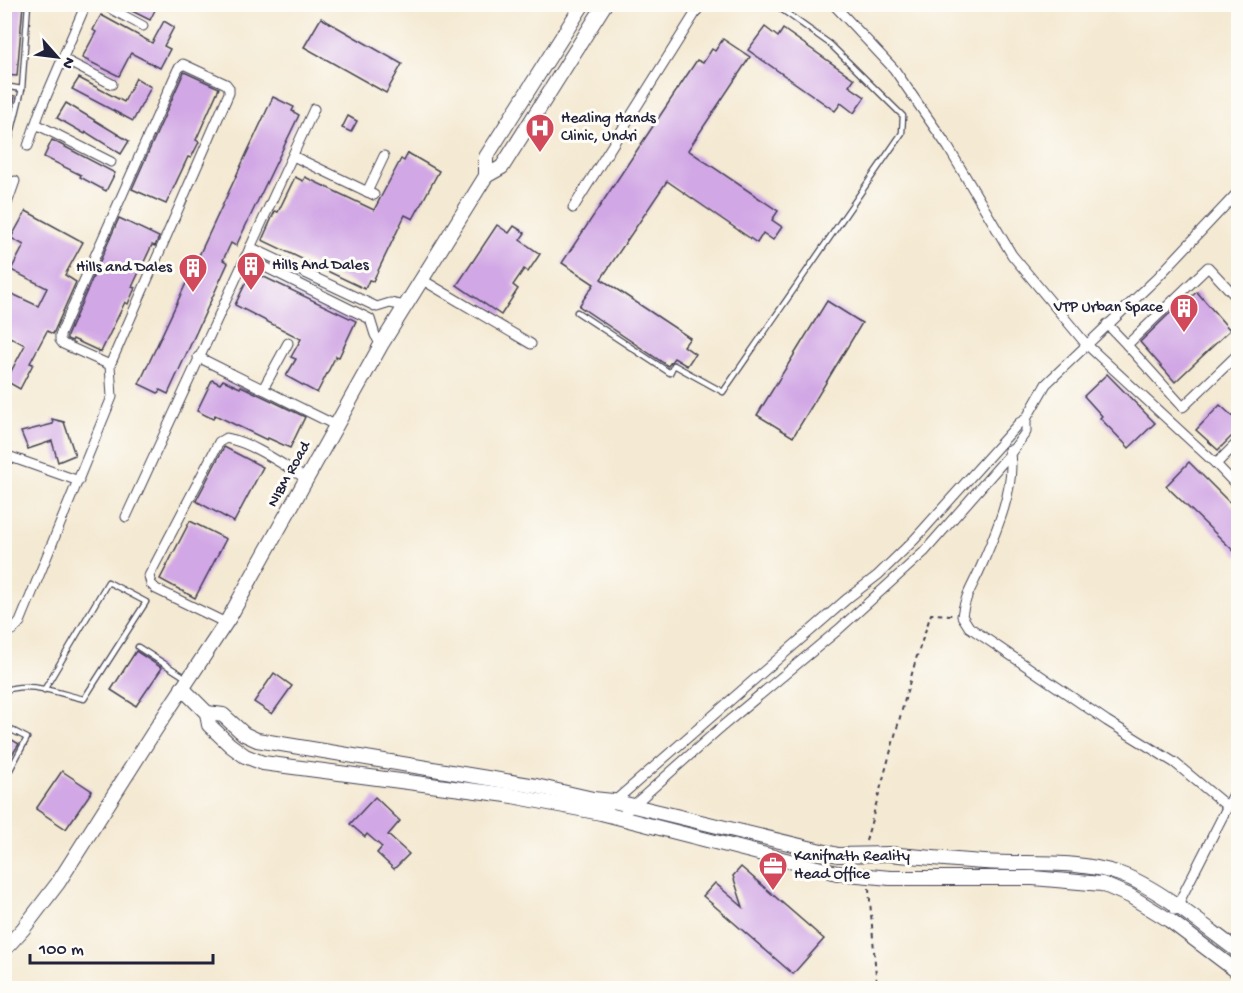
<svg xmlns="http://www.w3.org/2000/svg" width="1243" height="993" viewBox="0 0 1243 993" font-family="'Gochi Hand',sans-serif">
	<rect width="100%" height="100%" fill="#fdfcf7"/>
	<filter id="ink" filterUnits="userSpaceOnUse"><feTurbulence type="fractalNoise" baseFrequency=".0167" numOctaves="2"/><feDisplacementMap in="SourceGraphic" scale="12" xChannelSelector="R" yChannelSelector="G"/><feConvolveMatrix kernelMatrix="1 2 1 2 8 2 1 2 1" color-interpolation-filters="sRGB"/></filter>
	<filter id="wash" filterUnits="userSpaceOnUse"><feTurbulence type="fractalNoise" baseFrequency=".008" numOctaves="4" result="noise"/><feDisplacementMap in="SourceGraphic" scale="24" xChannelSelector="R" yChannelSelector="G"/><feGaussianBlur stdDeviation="1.35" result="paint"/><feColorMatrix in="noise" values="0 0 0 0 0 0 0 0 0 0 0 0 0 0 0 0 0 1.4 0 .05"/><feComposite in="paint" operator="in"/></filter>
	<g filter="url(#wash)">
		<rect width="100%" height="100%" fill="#f4e9d2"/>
		<g id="blocks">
			<!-- building -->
			<g fill="#d1a7e5">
				<path d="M 7,4 L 23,4 L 17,76 L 4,75 L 4,19 L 7,19 Z"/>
				<path d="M 118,4 L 158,4 L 150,20 Z"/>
				<path d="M 101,15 L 152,43 L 164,21 L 174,27 L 164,46 L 170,49 L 160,68 L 131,53 L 119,76 L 82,58 L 96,32 L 93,30 Z"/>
				<path d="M 321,18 L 402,64 L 386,93 L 304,47 Z"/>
				<path d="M 765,27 L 778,37 L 783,29 L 854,79 L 849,86 L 865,97 L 854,113 L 841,103 L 835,111 L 748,50 Z"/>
				<path d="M 723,39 L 750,57 L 688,150 L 778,211 L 772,220 L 782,227 L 773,240 L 763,233 L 757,243 L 667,181 L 601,279 L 690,338 L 684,346 L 695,354 L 687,366 L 674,358 L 668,366 L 579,306 L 594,284 L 562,263 L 697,60 L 703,63 L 712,49 L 715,51 Z"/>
				<path d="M 184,72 L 219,88 L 196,140 L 199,142 L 191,158 L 188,157 L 166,204 L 132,189 Z"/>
				<path d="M 79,78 L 124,102 L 136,78 L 151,87 L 133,121 L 72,89 Z"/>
				<path d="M 4,94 L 15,96 L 9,124 L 4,124 Z"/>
				<path d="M 273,97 L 294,107 L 292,111 L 299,115 L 236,246 L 231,243 L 223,260 L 228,263 L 168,394 L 160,390 L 158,393 L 139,384 Z"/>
				<path d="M 66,103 L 129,141 L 121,154 L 86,132 L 85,134 L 57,118 Z"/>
				<path d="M 348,116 L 357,121 L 351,132 L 342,128 Z"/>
				<path d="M 52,140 L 115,173 L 106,191 L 80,177 L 81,175 L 44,157 Z"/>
				<path d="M 408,153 L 439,171 L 413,219 L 405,215 L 373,281 L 369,280 L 365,289 L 262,240 L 275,211 L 278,212 L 295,177 L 303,181 L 305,177 L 374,210 L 401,159 L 404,161 Z"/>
				<path d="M 26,211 L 83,242 L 65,275 L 76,282 L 53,334 L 47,331 L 30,363 L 33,364 L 20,389 L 6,381 L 25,345 L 4,334 L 4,299 L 8,292 L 38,306 L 47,288 L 11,270 L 24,245 L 11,238 Z"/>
				<path d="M 119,218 L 159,237 L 155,246 L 152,245 L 132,287 L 135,288 L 128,304 L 125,302 L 101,352 L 73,339 L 72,341 L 67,339 L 67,336 Z"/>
				<path d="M 497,225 L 509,233 L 514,226 L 525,233 L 520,240 L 540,254 L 528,272 L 524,269 L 513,285 L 518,289 L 501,315 L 457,285 Z"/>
				<path d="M 250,274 L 258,278 L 260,275 L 356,321 L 339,357 L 336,356 L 317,393 L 286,376 L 296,359 L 291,357 L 301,339 L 235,305 Z"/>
				<path d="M 1197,292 L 1230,330 L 1175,382 L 1140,342 L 1168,315 Z"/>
				<path d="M 827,301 L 862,323 L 793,437 L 757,415 Z"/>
				<path d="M 1107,374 L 1155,423 L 1129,448 L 1100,418 L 1102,416 L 1084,396 Z"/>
				<path d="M 212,380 L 220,384 L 223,380 L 240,388 L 241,386 L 305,417 L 290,448 L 268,438 L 267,440 L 215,415 L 213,419 L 197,411 Z"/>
				<path d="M 1220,405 L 1239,422 L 1239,429 L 1218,450 L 1196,430 Z"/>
				<path d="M 52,419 L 64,422 L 75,455 L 58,462 L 52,441 L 28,449 L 21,432 L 53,424 Z"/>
				<path d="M 224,447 L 263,467 L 234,522 L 196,501 Z"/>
				<path d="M 1189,462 L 1239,512 L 1239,556 L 1166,486 Z"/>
				<path d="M 190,521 L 226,539 L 195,598 L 160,579 Z"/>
				<path d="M 136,651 L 162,668 L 136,706 L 111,690 Z"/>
				<path d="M 274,673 L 292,686 L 272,714 L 254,702 Z"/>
				<path d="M 4,735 L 19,744 L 4,767 Z"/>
				<path d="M 62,771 L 92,791 L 66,829 L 36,809 Z"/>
				<path d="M 375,797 L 400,821 L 388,835 L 409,854 L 394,869 L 377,853 L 382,847 L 367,834 L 365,837 L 350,824 Z"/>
				<path d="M 741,867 L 824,939 L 793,974 L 703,896 L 715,883 L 743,907 L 733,876 Z"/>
			</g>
		</g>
	</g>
	<g filter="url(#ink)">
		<use href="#blocks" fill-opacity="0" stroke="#424052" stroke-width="1.5"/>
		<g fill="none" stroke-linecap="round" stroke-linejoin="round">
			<!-- lane casing -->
			<g stroke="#424052" stroke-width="7">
				<g id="lane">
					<path d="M 4,86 L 22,89"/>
					<path d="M 4,163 L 22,89 L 28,4"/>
					<path d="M 577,312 L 670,373 L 674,365 L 723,392 L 902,133 L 903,116 L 830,44 L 774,4"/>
					<path d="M 138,647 L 188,679"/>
					<path d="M 4,691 C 28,680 60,694 84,699 L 146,602 L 108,582 L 44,690"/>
					<path d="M 4,726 L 27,738 L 4,781"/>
				</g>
			</g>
			<!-- street casing -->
			<g stroke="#424052" stroke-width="11">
				<g id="street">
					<path d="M 102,4 L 143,26"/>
					<path d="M 833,4 L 894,69 L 948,147 L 1012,255 L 1086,344 L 1216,464 L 1238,442"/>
					<path d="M 63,59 L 112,84"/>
					<path d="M 36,124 L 111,162"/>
					<path d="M 28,146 L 40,111 L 86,4"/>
					<path d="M 293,156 L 374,195"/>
					<path d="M 367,192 L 384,156"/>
					<path d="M 573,208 L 701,4"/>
					<path d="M 4,212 L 15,181"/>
					<path d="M 250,247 L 377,307 L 390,303 L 405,306"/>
					<path d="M 245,257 L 370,319 L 375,335 L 381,345"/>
					<path d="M 421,279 L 531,344"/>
					<path d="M 1107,324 L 1127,345 L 1208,267 L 1238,299"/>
					<path d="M 1127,345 L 1183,407 L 1238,354"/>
					<path d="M 198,357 L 337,426"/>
					<path d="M 263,389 L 288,343"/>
					<path d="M 1009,450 C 1018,484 994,537 980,569 C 973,585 964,598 962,616 L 969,627 L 1107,721 L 1175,763 L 1228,807"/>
					<path d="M 5,455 L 79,481"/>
					<path d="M 1216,464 L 1238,487"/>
					<path d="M 126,517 L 314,109"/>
					<path d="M 226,623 L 156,589 L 151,584 L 149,576 L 219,442 L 226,438 C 253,443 283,465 307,479"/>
					<path d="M 4,632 L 13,630 L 20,622 L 112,397 L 110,365 L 229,93 L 229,88 L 226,84 L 183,64 L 178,69 L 60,335 L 60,340 L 63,344 L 110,365"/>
					<path d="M 601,813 L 848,598 L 878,575 L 914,540 L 1019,423 L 1026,419"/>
					<path d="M 618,819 L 719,729 L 838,630 L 924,552 L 1010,454 L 1026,432 L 1026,419 L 1046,384 L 1157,278 L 1238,192"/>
					<path d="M 1175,910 L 1238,786"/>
				</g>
			</g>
			<!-- secondary casing -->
			<g stroke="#424052" stroke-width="16">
				<g id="secondary">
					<path d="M 486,176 L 502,167 L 605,4"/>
					<path d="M 182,688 L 207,713 L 209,725 L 230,745 L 245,756 L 263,763 L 507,795 L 601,813 L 837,873"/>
					<path d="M 207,713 L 223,715 L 244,734 L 257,740 L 536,786 L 593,799 L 613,801 L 838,855"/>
					<path d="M 889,854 C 921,857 953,860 984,862 C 1030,865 1076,859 1120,874 C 1158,887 1205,927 1238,951"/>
					<path d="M 890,878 L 1033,878 L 1102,884 L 1130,896 L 1169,920 L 1238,972"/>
					<path d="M 4,950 L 23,929 L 58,883 L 155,730 L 229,618 L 381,345 L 486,176 L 486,157 L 583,4"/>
				</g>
			</g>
			<!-- path -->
			<g stroke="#424052" stroke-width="2" stroke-dasharray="4.5 4.5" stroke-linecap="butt">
				<path d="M 866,841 L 916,659 L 931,614 L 953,615"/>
				<path d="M 869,888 L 877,988"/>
			</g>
			<!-- lane -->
			<use href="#lane" stroke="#fff" stroke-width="4.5"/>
			<!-- street -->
			<use href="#street" stroke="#fff" stroke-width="9"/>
			<!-- secondary -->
			<use href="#secondary" stroke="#fff" stroke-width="14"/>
			<!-- secondary-bridge casing -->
			<g stroke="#424052" stroke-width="16" stroke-linecap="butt">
				<g id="secondary-bridge">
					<path d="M 838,855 L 889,854"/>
					<path d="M 837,873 L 890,878"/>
				</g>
			</g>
			<!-- secondary-bridge -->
			<use href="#secondary-bridge" stroke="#fff" stroke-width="14"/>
		</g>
	</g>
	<!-- icons -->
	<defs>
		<g id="hospital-pin" transform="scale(1.5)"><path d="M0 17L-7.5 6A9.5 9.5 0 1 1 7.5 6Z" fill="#d1495b" stroke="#fdfcf7"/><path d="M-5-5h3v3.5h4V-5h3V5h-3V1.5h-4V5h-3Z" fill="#fff"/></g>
		<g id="building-pin" transform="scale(1.5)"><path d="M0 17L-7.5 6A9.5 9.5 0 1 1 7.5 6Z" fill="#d1495b" stroke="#fdfcf7"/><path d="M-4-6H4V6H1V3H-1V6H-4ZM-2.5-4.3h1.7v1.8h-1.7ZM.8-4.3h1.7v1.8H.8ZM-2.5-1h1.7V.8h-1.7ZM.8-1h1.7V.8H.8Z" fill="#fff"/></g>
		<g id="office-pin" transform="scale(1.5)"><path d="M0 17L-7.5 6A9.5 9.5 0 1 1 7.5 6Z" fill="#d1495b" stroke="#fdfcf7"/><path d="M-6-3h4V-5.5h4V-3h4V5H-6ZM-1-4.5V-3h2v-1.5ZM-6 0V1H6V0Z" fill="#fff"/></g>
	</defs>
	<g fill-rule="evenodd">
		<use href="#hospital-pin" x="540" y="128"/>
		<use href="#building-pin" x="251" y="266"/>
		<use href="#building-pin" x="193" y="268"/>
		<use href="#building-pin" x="1184" y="308"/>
		<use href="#office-pin" x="773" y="866"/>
	</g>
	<g text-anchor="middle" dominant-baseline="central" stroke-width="6" stroke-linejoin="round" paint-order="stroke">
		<!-- poi labels -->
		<g font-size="16" fill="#22223b" stroke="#fdfcf7" text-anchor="start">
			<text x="561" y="119">Healing Hands<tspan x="561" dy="18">Clinic, Undri</tspan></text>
			<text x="272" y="266">Hills And Dales</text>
			<text x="172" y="268" text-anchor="end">Hills and Dales</text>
			<text x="1163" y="308" text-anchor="end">VTP Urban Space</text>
			<text x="794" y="857">Kanifnath Reality<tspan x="794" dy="18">Head Office</tspan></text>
		</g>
		<!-- street labels -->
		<g font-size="16" fill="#22223b" stroke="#fdfcf7">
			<text transform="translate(290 475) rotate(-61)">NIBM Road</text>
		</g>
	</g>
	<!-- margin -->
	<rect width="1243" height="993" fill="none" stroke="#fdfcf7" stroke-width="24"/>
	<!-- north arrow -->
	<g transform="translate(57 57) rotate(118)" stroke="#fdfcf7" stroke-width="4.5" paint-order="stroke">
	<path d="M0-4.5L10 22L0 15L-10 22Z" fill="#22223b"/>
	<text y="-9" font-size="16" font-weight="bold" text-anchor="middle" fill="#22223b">N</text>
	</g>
	<!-- scale -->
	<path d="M30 954v9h183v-9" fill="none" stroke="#22223b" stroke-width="3"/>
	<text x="39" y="954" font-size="18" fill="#22223b" stroke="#fdfcf7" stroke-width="4.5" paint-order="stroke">100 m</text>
</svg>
